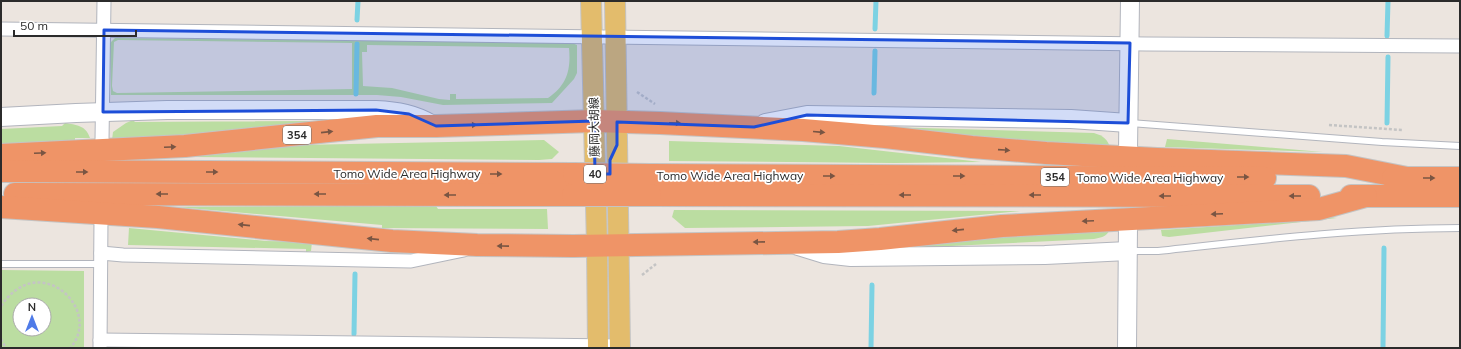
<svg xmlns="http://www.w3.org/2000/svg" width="1461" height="349" viewBox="0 0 1461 349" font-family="Mulish,'Noto Sans JP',sans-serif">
	<rect width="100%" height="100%" fill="#ece5df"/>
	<!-- green -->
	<g fill="#bbdda1" fill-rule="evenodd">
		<path d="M 115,38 L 572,43 L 577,45 L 577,73 L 574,79 L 552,103 L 443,105 L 401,97 L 377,95 L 111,95 L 110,43 ZM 118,40 L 352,43 L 352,89 L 117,93 L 113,91 L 112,86 L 114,42 ZM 367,45 L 569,48 C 571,70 567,85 548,98 L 456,99 L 456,94 L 450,94 L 450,100 L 439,99 L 392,88 L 363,86 L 362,52 L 367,52 Z"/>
		<path d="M 373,117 L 178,137 L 112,140 L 113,132 L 126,123 L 133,120 L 135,122 L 319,121 L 319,118 Z"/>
		<path d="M 65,123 C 76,125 86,125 90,138 L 75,138 L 75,141 L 1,146 L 1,129 L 62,126 Z"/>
		<path d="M 818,125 L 1094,133 C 1104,136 1107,139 1111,149 Z"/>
		<path d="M 1167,139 L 1323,152 L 1165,147 Z"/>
		<path d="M 544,140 L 559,152 L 552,159 L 539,160 L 192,157 L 300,145 Z"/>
		<path d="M 669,141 L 839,146 L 981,162 L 894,163 L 669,161 Z"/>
		<path d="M 341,206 L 436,206 L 438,209 L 547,209 L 548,229 L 382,228 L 382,225 L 177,207 Z"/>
		<path d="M 674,210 L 1020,211 L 868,226 L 685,228 L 672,217 Z"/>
		<path d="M 1329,217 L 1337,218 L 1169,237 L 1162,236 L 1161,230 L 1282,222 Z"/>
		<path d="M 1111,226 C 1108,236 1104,237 1094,239 L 951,246 L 949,250 L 857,250 Z"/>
		<path d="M 129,228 L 266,241 L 312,242 L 311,251 L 306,252 L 306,249 L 128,245 Z"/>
		<path d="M 1,270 L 84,271 L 84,348 L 1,348 ZM 20,305 L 44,305 L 44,329 L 20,329 Z"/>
	</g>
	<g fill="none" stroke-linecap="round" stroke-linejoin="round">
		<!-- stream -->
		<g stroke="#7cd2e3" stroke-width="5">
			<path d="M 357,20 L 358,1"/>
			<path d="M 875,29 L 876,1"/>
			<path d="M 1387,36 L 1388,1"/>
			<path d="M 874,93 L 875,51"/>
			<path d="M 356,94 L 357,44"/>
			<path d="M 1387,123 L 1388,57"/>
			<path d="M 354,334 L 355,274"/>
			<path d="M 871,348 L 872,285"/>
			<path d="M 1383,348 L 1384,248"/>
		</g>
		<!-- lane casing -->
		<g stroke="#b2b5bd" stroke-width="8">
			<g id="lane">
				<path d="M 1130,123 L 1382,142 L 1460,146"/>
				<path d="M 1129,251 L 1158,251 C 1259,240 1359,228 1460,228"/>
				<path d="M 1,264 L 101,264"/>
			</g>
		</g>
		<!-- street casing -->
		<g stroke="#b2b5bd" stroke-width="15">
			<g id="street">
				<path d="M 1,29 L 1146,44 L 1460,46"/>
				<path d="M 102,140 L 104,1"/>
				<path d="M 101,253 L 123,255 L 411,261 L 464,250"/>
				<path d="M 100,340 L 620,346"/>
				<path d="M 100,348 L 101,219"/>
			</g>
		</g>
		<!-- secondary casing -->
		<g stroke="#b2b5bd" stroke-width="20">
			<g id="secondary">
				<path d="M 1,117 L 76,113 L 167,110 L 376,110 C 397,111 415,114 433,125"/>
				<path d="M 765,123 L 807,115 L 1071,119 L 1128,123"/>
				<path d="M 1128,150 L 1130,1"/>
				<path d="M 798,246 L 824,254 L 851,257 L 1045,255 L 1128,251"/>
				<path d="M 1127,348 L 1128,225"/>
			</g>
		</g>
		<!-- primary casing -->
		<g stroke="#c4c4c4" stroke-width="22">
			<g id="primary">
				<path d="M 591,1 L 597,246 L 598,348"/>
				<path d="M 615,1 L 620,348"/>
			</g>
		</g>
		<!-- highway casing -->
		<g stroke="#c4c4c4" stroke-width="24">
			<g id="highway">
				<path d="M 1,155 L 185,146 L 377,126 L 436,126 L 594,121 L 660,123 L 803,130 L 885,137 L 972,147 L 1046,153 L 1157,159 L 1346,166 L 1407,178"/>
				<path d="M 1,171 L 574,174"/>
				<path d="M 650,175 L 1265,178"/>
				<path d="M 1393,178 L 1460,178"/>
				<path d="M 15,194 L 573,195"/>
				<path d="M 650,195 L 1309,196"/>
				<path d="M 1351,196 L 1460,196"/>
				<path d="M 1,207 L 158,217 L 392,241 L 477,245 L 573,246 L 838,242 L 880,239 L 1002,226 L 1319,209 L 1366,196"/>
			</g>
		</g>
		<!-- path -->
		<g stroke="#c4c4c4" stroke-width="2.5" stroke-dasharray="3 2" stroke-linecap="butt">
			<path d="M 637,92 L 655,104"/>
			<path d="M 1329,125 L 1402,130"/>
			<path d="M 642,275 L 656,264"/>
			<path d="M 1,306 C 40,248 104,311 70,348"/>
			<path d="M 1,339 L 6,348"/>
		</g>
		<!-- lane -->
		<use href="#lane" stroke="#fff" stroke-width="6"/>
		<!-- street -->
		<use href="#street" stroke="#fff" stroke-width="13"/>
		<!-- secondary -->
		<use href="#secondary" stroke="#fff" stroke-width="18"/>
		<!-- primary -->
		<use href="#primary" stroke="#e3bc6c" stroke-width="20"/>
		<!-- highway -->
		<use href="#highway" stroke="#ef9467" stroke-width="22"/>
		<!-- highway-bridge casing -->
		<g stroke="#c4c4c4" stroke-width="24" stroke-linecap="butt">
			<g id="highway-bridge">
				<path d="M 574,174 L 650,175"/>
				<path d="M 573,195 L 650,195"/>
			</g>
		</g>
		<!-- highway-bridge -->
		<use href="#highway-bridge" stroke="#ef9467" stroke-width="22"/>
	</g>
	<!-- one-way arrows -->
	<defs><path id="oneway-solid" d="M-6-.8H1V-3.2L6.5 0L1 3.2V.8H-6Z"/></defs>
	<g fill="#795543">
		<use href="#oneway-solid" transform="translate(675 123) rotate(3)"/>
		<use href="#oneway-solid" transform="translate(471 125) rotate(-2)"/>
		<use href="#oneway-solid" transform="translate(327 132) rotate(-6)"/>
		<use href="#oneway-solid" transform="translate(819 132) rotate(5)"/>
		<use href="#oneway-solid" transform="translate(170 147) rotate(-3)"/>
		<use href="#oneway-solid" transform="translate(1004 150) rotate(4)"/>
		<use href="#oneway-solid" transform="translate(40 153) rotate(-3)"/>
		<use href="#oneway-solid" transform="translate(82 172)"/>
		<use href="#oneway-solid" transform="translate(212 172)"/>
		<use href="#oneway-solid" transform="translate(496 174)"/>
		<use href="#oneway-solid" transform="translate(829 176)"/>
		<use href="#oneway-solid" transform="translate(959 176)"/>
		<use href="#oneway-solid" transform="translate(1243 177)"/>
		<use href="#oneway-solid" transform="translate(1429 178)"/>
		<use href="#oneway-solid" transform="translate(162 194) rotate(-180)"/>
		<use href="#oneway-solid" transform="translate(320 194) rotate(-180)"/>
		<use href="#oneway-solid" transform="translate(450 195) rotate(-180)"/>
		<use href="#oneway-solid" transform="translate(905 195) rotate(-180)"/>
		<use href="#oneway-solid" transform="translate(1035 195) rotate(-180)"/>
		<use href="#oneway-solid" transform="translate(1165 196) rotate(-180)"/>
		<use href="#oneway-solid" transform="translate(1295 196) rotate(-180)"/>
		<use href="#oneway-solid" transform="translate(1217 214) rotate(177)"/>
		<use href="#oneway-solid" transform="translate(1088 221) rotate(177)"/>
		<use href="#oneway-solid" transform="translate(244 225) rotate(-174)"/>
		<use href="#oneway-solid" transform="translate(958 230) rotate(174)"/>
		<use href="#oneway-solid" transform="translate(373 239) rotate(-174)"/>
		<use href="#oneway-solid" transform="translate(759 242) rotate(179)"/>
		<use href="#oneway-solid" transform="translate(503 246) rotate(-179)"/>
	</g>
	<!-- marked area -->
	<path fill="#1d4ed8" fill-opacity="0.2" stroke="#1d4ed8" stroke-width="3" stroke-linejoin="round" d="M 104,30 L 1130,43 L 1128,123 L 807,115 L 754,127 L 617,122 L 617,145 L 610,160 L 610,174 L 595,174 L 594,121 L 436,126 L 409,114 L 376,110 L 103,112 Z"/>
	<g text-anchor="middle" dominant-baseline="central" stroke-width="3.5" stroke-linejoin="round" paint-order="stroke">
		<!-- shield labels -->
		<g fill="#fff" stroke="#6b6b6b" stroke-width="1">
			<rect x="283" y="126" width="28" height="18" rx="3"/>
			<rect x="584" y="165" width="22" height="18" rx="3"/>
			<rect x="1041" y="168" width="28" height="18" rx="3"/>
		</g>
		<g font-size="11" font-weight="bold" fill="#2b2b2b">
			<text x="297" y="135">354</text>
			<text x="595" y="174">40</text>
			<text x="1055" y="177">354</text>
		</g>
		<!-- street labels -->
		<g font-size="12" fill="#2b2b2b" stroke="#fff">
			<text transform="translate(594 127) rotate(-91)">藤岡大胡線</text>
			<text x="407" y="173">Tomo Wide Area Highway</text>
			<text x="730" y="175">Tomo Wide Area Highway</text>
			<text x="1150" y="177">Tomo Wide Area Highway</text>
		</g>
	</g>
	<!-- border -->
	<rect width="1461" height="349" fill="none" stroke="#2b2b2b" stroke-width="4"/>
	<!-- north arrow -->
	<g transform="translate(32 317)"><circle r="19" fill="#ffffff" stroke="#aaaaaa"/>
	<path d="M0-3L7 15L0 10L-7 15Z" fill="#4f7be8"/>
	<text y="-6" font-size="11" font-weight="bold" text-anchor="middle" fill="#2b2b2b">N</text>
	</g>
	<!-- scale -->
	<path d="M14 30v6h122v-6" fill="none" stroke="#2b2b2b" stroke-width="2"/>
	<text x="20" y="30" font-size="12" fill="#2b2b2b" stroke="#ffffff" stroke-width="3" paint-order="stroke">50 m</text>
</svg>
